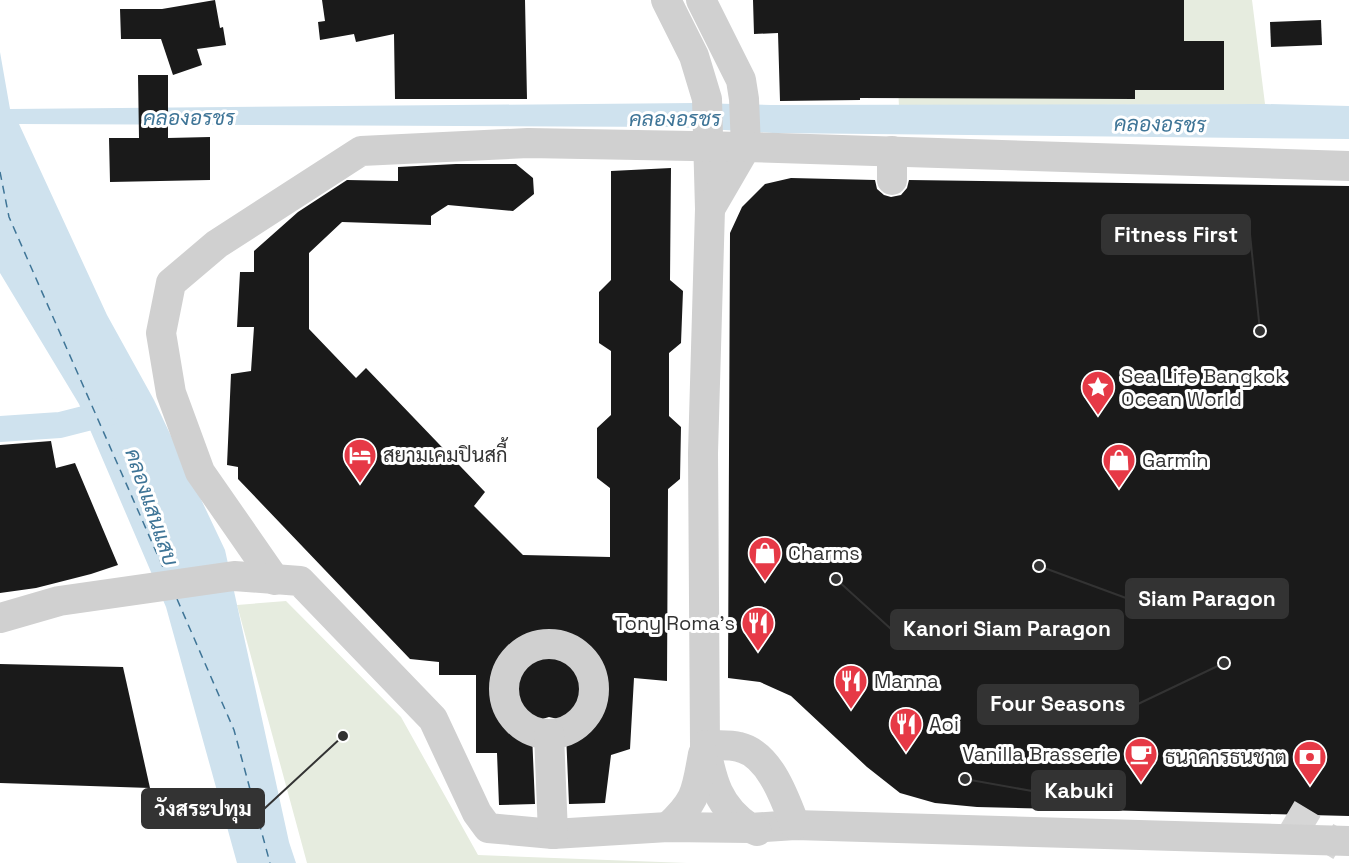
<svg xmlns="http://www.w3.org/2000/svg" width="1349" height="863" viewBox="0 0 1349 863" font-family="'Space Grotesk',Sarabun,sans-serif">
	<rect width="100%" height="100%" fill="#fff"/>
	<!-- green -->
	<g fill="#e6ecdf">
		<path d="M 893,0 L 1252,0 L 1265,104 L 899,106 Z"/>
		<path d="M 286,601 L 401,717 L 478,855 L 687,863 L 307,863 L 237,605 Z"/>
	</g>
	<!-- water -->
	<path fill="#cfe2ee" d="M 0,52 L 10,109 L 694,103 L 771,105 L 1265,104 L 1349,106 L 1349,139 L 773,133 L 677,127 L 19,124 L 107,315 L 154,400 L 225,550 L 289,842 L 296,863 L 237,863 L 166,607 L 79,404 L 0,273 Z"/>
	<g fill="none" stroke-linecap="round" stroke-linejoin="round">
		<!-- canal -->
		<path stroke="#cfe2ee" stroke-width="26" d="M 0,429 L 60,425 L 115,411"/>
		<!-- ferry -->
		<g stroke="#3f7597" stroke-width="1.5" stroke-dasharray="8 6" stroke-linecap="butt">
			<path d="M 0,172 L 9,217 L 165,572"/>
			<path d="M 177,599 L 234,730 L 270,863"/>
		</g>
	</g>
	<!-- building -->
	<g fill="#1a1a1a">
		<path d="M 215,0 L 220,28 L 223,27 L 226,45 L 197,49 L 202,65 L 173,75 L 161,39 L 121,39 L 120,9 L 162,9 Z"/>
		<path d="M 322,0 L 525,0 L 527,99 L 395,99 L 394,34 L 356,42 L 354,34 L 320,40 L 318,22 L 325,21 Z"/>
		<path d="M 753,0 L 1184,0 L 1184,41 L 1224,41 L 1224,90 L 1135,90 L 1135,99 L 860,98 L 860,100 L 780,101 L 778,33 L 754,34 Z"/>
		<path d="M 1321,20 L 1322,45 L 1271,47 L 1270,22 Z"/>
		<path d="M 138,75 L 168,75 L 168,138 L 210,137 L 210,180 L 110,182 L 109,138 L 139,138 Z"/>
		<path d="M 456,164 L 516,164 L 533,178 L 534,194 L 513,211 L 448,205 L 431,216 L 431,225 L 342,222 L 309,253 L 309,329 L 356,378 L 366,368 L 485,492 L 474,506 L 523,555 L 610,557 L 610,488 L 597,478 L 597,428 L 611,415 L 611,351 L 599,343 L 599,292 L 611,280 L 611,171 L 671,168 L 670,280 L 683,291 L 681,343 L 669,353 L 669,416 L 681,427 L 680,479 L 668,489 L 667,681 L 634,678 L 630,749 L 611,755 L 605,803 L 569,804 L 566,733 L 564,725 L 558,719 L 549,717 L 539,720 L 534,727 L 532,734 L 535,804 L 499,805 L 497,753 L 476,753 L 476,675 L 439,675 L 439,662 L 410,659 L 238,479 L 238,467 L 227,465 L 231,374 L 251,371 L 254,327 L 237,327 L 240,272 L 254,272 L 254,251 L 298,212 L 347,180 L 398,181 L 398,167 Z"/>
		<path d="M 791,178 L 875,180 L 877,189 L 884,195 L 891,197 L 901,195 L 907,188 L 909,180 L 1349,186 L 1349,816 L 977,807 L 935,803 L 900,793 L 867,767 L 791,696 L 760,682 L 728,678 L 730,233 L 742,207 L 765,184 Z"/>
		<path d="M 51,441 L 56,468 L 75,463 L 118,565 L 91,574 L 36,588 L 0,593 L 0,445 Z"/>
		<path d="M 0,664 L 123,667 L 150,788 L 0,783 Z"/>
	</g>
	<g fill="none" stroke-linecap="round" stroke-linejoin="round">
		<!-- minor-tunnel -->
		<path stroke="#d6d6d6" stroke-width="30" stroke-dasharray="30 15" stroke-linecap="butt" d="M 1287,814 L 1341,846"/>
		<!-- minor -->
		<g stroke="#d0d0d0" stroke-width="30">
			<path d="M 666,0 L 694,56 L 707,99 L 710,209 L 703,453 L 705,745 C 712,781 718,807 750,828 L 795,825 L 1349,841"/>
			<path d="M 701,0 L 741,80 L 744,99 L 746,147 L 710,209"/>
			<path d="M 892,180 L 892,151"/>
			<path d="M 275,580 L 200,472 L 171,393 L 161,333 L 171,283 L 217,244 L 361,151 L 528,143 L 746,147 L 1349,166"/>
			<path d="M 0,618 L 59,601 L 234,576 L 300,581 L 433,719 L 477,813 L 488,828 L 553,834 L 668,827 L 750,828 L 757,831"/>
			<circle cx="549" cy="689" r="45"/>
			<path d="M 549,734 L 553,834"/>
			<path d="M 705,745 C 716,746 728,744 739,747 C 770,754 785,799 795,825"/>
			<path d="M 668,827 C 697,800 696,792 703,754"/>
		</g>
	</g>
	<!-- icons -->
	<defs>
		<g id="sight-pin" transform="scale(1.725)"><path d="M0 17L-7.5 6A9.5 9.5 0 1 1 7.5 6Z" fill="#e63946" stroke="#fff"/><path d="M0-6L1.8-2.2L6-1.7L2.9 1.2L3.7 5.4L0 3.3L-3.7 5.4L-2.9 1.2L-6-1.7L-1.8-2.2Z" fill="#fff"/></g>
		<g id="hotel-pin" transform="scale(1.725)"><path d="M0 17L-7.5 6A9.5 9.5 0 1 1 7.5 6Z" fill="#e63946" stroke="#fff"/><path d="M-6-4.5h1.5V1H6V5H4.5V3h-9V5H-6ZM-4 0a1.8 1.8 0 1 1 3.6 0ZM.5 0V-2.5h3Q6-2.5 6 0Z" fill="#fff"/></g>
		<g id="shop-pin" transform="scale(1.725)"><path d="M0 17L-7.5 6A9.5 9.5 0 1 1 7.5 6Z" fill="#e63946" stroke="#fff"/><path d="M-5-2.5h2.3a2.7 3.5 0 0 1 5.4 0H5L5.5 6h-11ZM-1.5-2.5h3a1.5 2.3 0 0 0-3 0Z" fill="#fff"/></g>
		<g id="restaurant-pin" transform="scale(1.725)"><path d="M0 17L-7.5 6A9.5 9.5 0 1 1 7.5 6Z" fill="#e63946" stroke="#fff"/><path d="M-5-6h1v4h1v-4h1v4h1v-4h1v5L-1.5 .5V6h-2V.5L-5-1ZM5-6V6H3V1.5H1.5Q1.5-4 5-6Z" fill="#fff"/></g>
		<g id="cafe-pin" transform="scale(1.725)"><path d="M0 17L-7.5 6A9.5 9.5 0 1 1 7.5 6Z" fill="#e63946" stroke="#fff"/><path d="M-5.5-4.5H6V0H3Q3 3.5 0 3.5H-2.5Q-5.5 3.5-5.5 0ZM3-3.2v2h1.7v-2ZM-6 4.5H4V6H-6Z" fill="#fff"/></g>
		<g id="bank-pin" transform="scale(1.725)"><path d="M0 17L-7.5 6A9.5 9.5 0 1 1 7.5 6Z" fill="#e63946" stroke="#fff"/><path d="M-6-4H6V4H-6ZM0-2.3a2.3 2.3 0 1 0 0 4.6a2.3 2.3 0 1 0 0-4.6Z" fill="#fff"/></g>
	</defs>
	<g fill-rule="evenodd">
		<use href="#sight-pin" x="1098" y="387"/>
		<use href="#hotel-pin" x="360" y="455"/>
		<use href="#shop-pin" x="1119" y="460"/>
		<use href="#shop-pin" x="765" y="553"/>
		<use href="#restaurant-pin" x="758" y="623"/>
		<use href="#restaurant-pin" x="851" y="681"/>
		<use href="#restaurant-pin" x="906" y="724"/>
		<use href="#cafe-pin" x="1141" y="754"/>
		<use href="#bank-pin" x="1310" y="757"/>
	</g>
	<g text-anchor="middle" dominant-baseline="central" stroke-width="6" stroke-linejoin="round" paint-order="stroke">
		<!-- poi labels -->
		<g font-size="20" fill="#333" stroke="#fff" text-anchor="start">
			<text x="1121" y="376">Sea Life Bangkok<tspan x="1121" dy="23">Ocean World</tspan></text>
			<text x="383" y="455">สยามเคมปินสกี้</text>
			<text x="1142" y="460">Garmin</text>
			<text x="788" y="553">Charms</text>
			<text x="735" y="623" text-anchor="end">Tony Roma's</text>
			<text x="874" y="681">Manna</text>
			<text x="929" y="724">Aoi</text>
			<text x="1118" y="754" text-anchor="end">Vanilla Brasserie</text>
			<text x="1287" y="757" text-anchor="end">ธนาคารธนชาต</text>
		</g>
		<!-- water labels -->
		<g font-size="21" font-style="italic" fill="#3f7597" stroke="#fff">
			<text x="189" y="117">คลองอรชร</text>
			<text x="675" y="118">คลองอรชร</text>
			<text transform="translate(1160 124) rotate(1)">คลองอรชร</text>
			<text transform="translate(152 507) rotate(71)">คลองแสนแสบ</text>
		</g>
	</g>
	<!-- callouts -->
	<path fill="none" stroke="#333" stroke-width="2" d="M1260 331L1250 234M1039 566L1126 598M836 579L891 629M1224 663L1138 704M965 779L1032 791M343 736L264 809"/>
	<g fill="#333" stroke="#fff" stroke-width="2">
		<circle cx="1260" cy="331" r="6"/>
		<circle cx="1039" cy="566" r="6"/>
		<circle cx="836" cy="579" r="6"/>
		<circle cx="1224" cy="663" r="6"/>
		<circle cx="965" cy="779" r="6"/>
		<circle cx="343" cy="736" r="6"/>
	</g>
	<g fill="#333" stroke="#333" stroke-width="2">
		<rect x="1102" y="215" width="148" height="39" rx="6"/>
		<rect x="1126" y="579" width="162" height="39" rx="6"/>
		<rect x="891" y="610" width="232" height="39" rx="6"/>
		<rect x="978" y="685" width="160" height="39" rx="6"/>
		<rect x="1032" y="771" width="93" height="39" rx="6"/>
		<rect x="142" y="789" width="122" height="39" rx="6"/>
	</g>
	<g font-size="21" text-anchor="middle" font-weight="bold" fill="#fff">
		<text x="1176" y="242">Fitness First</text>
		<text x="1207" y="606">Siam Paragon</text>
		<text x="1007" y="636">Kanori Siam Paragon</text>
		<text x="1058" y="711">Four Seasons</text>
		<text x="1079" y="798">Kabuki</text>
		<text x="203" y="816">วังสระปทุม</text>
	</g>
</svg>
